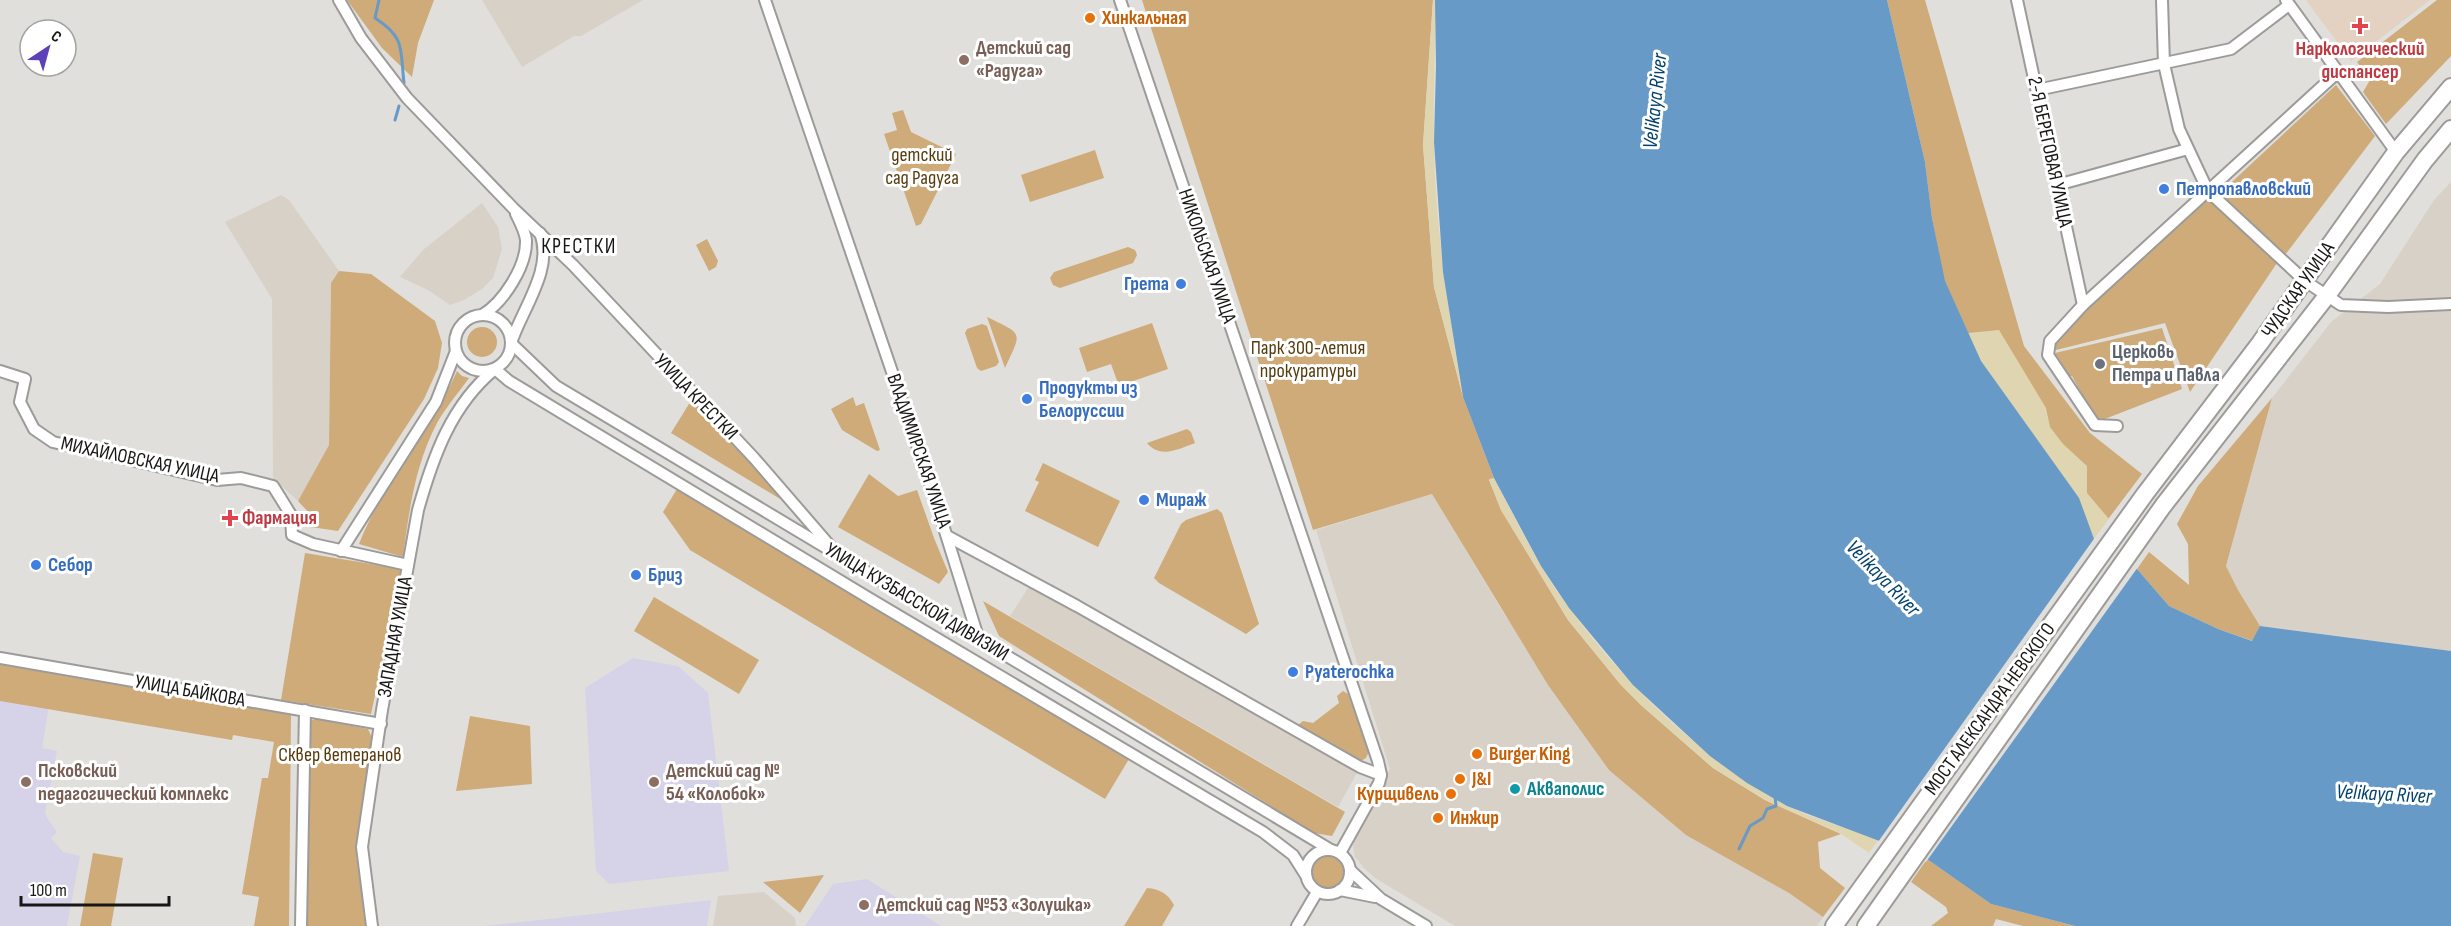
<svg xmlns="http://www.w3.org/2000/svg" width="2451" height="926" viewBox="0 0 2451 926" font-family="'Sofia Sans Condensed',sans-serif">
	<rect width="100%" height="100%" fill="#e0dfdc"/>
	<!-- built -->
	<g fill="#d8d1c8">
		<path d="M 482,0 L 643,0 L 581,36 L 574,36 L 522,67 Z"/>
		<path d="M 2451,182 L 2451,651 L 2260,626 L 2238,590 L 2226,566 L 2272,398 L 2331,322 L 2380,284 L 2434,200 Z"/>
		<path d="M 281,195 L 289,200 L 339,271 L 331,283 L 329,445 L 298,501 L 273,478 L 272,299 L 225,222 Z"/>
		<path d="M 482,203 L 498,227 L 502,249 L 493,278 L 482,289 L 464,300 L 450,305 L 428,290 L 400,277 L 423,250 Z"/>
		<path d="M 1432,494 L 1506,617 L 1789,893 L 1823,917 L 1817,926 L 1455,926 L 1375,878 L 1364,868 L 1355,857 L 1353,846 L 1355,835 L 1390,769 L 1316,530 Z"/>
		<path d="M 1030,585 L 1358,771 L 1338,807 L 1010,616 Z"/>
		<path d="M 764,892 L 795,918 L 796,926 L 713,926 L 718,896 Z"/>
	</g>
	<!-- education -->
	<g fill="#d6d2e8">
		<path d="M 633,658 L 678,666 L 708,693 L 729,871 L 609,884 L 596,871 L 585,688 Z"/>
		<path d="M 0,697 L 49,705 L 42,748 L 57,751 L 45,812 L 47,818 L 57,832 L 51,838 L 63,852 L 80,856 L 67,926 L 0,926 Z"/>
		<path d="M 867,879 L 941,926 L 805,926 L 833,884 Z"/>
		<path d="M 711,900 L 707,926 L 485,926 L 602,913 Z"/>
	</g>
	<!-- medical -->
	<path fill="#e3d2c1" d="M 2306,0 L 2430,0 L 2351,61 Z"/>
	<!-- green -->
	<g fill="#ceab79">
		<path d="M 347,0 L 434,0 L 418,43 L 412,77 L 382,48 Z"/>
		<path d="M 1142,0 L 1433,0 L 1423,145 L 1434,287 L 1463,397 L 1494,478 L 1489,480 L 1501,510 L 1568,620 L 1621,685 L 1642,706 L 1713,768 L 1765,800 L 1841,834 L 1818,842 L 1820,868 L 1845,888 L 1823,917 L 1789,893 L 1686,835 L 1609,770 L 1548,685 L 1432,494 L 1313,530 Z"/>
		<path d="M 1887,0 L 1925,0 L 2024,346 L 2090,433 L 2142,474 L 2094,538 L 2079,498 L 1981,361 L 1944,281 L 1932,218 L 1925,162 Z"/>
		<path d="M 2437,0 L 2451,0 L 2451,56 L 2386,124 L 2363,92 L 2370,80 L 2357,62 Z"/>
		<path d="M 2336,85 L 2375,136 L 2285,255 L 2220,193 Z"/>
		<path d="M 903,110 L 911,132 L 956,154 L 921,224 L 916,226 L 884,134 L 897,130 L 892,113 Z"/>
		<path d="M 1095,150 L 1104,178 L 1030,202 L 1021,175 Z"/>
		<path d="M 2206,196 L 2277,263 L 2190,392 L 2165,323 L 2056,350 L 2054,337 Z"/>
		<path d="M 707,239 L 718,261 L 716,267 L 709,271 L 696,245 Z"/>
		<path d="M 1128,247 L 1135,250 L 1137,255 L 1133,263 L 1060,288 L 1053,285 L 1050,278 L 1054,272 Z"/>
		<path d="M 339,271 L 371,274 L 435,321 L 442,343 L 438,368 L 424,399 L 338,531 L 304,526 L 311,515 L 298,501 L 329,445 L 331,283 Z"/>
		<path d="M 987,317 C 1024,335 1022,331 1005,368 Z"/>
		<path d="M 1152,323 L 1168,369 L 1119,386 L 1111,364 L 1087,372 L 1079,348 Z"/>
		<path d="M 982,324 L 987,326 L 999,362 L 996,366 L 981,371 L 977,368 L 965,333 L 967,329 Z"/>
		<circle cx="482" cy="342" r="15"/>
		<path d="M 2162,328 L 2182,389 L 2097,422 L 2072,376 L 2068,377 L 2055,353 Z"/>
		<path d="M 457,371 L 462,376 L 469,378 C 459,392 446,407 437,423 C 415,465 409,511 403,557 L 359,544 C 383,482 430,432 457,371 Z"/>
		<path d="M 853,397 L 856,406 L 864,403 L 880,450 L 877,451 L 842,430 L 831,409 Z"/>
		<path d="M 2272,398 L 2226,566 L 2238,590 L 2260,626 L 2253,641 L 2218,629 L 2169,606 L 2137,569 L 2149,552 L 2189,585 L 2188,544 L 2177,524 L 2198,486 Z"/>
		<path d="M 692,399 L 780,494 L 782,500 L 671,433 Z"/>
		<path d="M 1187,429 L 1191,432 L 1195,443 C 1179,449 1160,459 1147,443 Z"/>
		<path d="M 1043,463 L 1120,501 L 1098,547 L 1025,511 L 1039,482 L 1035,480 Z"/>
		<path d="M 869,474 L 898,496 L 917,490 L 934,538 L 948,572 L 939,584 L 838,527 Z"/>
		<path d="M 680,484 L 1129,759 L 1105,799 L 690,550 L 663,512 Z"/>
		<path d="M 1217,509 L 1222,513 L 1259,624 L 1246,634 L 1159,583 L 1154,578 L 1181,524 L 1186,520 Z"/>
		<path d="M 305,553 L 402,569 L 371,714 L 281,700 Z"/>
		<path d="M 654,597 L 759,660 L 739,694 L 634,631 Z"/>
		<path d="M 983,601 L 1345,812 L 1332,836 L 1314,833 L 999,636 Z"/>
		<path d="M 0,664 L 291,714 L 289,926 L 254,926 L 259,897 L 242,894 L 262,778 L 268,778 L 274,742 L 233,735 L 232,740 L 0,701 Z"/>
		<path d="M 1343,691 L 1348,694 L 1369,751 L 1366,758 L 1361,761 L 1298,725 L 1303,721 L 1313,723 L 1339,703 L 1337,696 Z"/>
		<path d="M 470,716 L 530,726 L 532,784 L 456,791 Z"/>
		<path d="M 316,719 L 368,729 L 374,742 L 356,853 L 366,926 L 304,926 L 308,721 Z"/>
		<path d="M 93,853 L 123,858 L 111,926 L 80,926 Z"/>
		<circle cx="1327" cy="872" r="17"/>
		<path d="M 1927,859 L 1991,904 L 2075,926 L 2023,926 L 1996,919 L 1993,926 L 1931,926 L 1948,913 L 1946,907 L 1911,882 Z"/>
		<path d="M 824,875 L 800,913 L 763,882 Z"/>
		<path d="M 1147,888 C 1160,889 1168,894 1174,905 L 1162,926 L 1124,926 Z"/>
	</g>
	<!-- sand -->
	<g fill="#dfd6b1">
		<path d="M 1433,0 L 1435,0 C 1436,47 1433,95 1434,142 C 1435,228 1449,313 1463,397 L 1434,287 L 1423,145 Z"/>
		<path d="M 1999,330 L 2046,408 L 2050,427 L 2063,444 L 2087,466 L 2087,493 L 2109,519 L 2094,538 L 2079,498 L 1981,361 L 1968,333 Z"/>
		<path d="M 1494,478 C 1517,522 1539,568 1569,608 C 1627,686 1700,757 1786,805 C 1810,818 1852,829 1879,839 L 1869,853 L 1841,834 L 1765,800 L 1713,768 L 1642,706 L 1621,685 L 1568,620 L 1501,510 L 1489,479 Z"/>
	</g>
	<!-- water -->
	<path fill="#679ac7" d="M 1435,0 L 1887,0 L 1925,162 L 1932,218 L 1945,281 L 1981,361 L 2079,498 L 2094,539 L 2137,569 L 2169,606 L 2218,629 L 2252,641 L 2260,626 L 2451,651 L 2451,926 L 2075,926 L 1991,904 L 1927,859 L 1787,806 L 1747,783 L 1710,756 L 1633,685 L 1569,608 L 1541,566 L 1494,478 L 1463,397 L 1443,272 L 1434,142 L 1436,66 Z"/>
	<!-- pier -->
	<path fill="#e0dfdc" d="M 2096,536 L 2138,567 L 1926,862 L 1878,842 Z"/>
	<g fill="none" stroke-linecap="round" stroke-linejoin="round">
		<!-- stream -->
		<g stroke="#679ac7" stroke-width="3">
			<path d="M 379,0 L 375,18 C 406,38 400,49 404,83"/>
			<path d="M 395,120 L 399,106"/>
			<path d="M 1739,849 L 1750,826 L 1763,818 L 1767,809 L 1776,806 L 1775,796"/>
		</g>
		<!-- minor casing -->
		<g stroke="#9d9b99" stroke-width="14">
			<g id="minor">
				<path d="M 339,0 L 361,38 L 407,98 L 513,208 L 573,265 L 754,458 L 831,547"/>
				<path d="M 765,0 L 929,480 L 979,640"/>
				<path d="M 1120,0 L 1378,761 L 1381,775 L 1379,783 L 1340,853"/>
				<path d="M 2017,0 L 2083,305"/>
				<path d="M 2162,0 L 2164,64 L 2179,129 L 2208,191 L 2305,281 L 2341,305 L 2388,307 L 2451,304"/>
				<path d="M 2286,0 L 2396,152"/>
				<path d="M 2037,90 L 2231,49 L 2289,5"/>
				<path d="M 2057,185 L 2188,149"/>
				<path d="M 540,233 C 554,269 522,309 511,343 L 556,386 L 1331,850"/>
				<circle cx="483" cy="343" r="28"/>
				<path d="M 482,315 C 503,303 527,266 526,240 C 525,231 520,222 516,214"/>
				<path d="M 0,371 L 25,379 L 20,402 L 34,429 L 53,442 L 217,480 L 241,478 L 273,486 L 291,515 L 292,535 L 313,544 L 408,565"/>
				<path d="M 2117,426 L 2095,425 L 2048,355 L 2050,341 L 2083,305 L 2338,72"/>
				<path d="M 947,536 L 1077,606 L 1360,767 L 1381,775"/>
				<path d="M 341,551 L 436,402 L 456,351"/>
				<path d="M 0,658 L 381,724"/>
				<circle cx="1328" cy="872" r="22"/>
				<path d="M 1350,870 L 1381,899 L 1426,926"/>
				<path d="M 1340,890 L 1375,897"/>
				<path d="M 301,926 L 305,710"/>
				<path d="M 372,926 L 362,847 L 382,710 L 418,510 C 433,457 451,405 495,369 L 509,381 L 872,600 L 1263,832 L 1293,855 L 1305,874"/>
				<path d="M 1297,926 L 1317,892"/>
			</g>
		</g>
		<!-- highway casing -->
		<g stroke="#9d9b99" stroke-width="20">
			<g id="highway">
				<path d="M 1834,926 L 2145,494 L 2260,343 L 2396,152 L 2451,87"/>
				<path d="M 1866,926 L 2163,506 L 2326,297 L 2425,160 L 2451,129"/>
			</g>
		</g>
		<!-- minor -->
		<use href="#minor" stroke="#fff" stroke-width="10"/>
		<!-- highway -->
		<use href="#highway" stroke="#fff" stroke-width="16"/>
	</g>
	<!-- markers -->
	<g fill="#e8710a" stroke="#fff" stroke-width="2">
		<circle cx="1090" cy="18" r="6"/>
		<circle cx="1477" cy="754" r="6"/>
		<circle cx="1460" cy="779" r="6"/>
		<circle cx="1451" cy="794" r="6"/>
		<circle cx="1438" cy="818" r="6"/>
	</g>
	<g fill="#e0444e" stroke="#fff" stroke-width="2">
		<path d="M2357 17h6v6h6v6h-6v6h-6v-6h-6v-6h6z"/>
		<path d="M227 509h6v6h6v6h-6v6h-6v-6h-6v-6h6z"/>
	</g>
	<g fill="#8d6e63" stroke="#fff" stroke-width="2">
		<circle cx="964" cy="60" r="6"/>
		<circle cx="26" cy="782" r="6"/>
		<circle cx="654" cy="782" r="6"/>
		<circle cx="864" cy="905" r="6"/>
	</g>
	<g fill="#3f7fe0" stroke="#fff" stroke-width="2">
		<circle cx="2164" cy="189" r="6"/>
		<circle cx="1181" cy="284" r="6"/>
		<circle cx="1027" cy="399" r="6"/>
		<circle cx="1144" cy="500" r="6"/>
		<circle cx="36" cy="565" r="6"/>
		<circle cx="636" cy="575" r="6"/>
		<circle cx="1293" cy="672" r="6"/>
	</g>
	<circle fill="#6b7280" stroke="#fff" stroke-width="2" cx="2100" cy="364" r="6"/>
	<circle fill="#0f9aa8" stroke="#fff" stroke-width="2" cx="1515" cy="789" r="6"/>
	<g text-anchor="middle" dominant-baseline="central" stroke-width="6" stroke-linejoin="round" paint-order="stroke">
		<!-- food labels -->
		<g font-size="20" font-weight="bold" fill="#c56008" stroke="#fff" text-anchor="start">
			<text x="1102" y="18">Хинкальная</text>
			<text x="1489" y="754">Burger King</text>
			<text x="1472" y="779">J&amp;I</text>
			<text x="1439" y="794" text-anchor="end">Курщивель</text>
			<text x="1450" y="818">Инжир</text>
		</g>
		<!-- education labels -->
		<g font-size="20" font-weight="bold" fill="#785e54" stroke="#fff" text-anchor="start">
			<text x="976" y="48">Детский сад<tspan x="976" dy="23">«Радуга»</tspan></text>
			<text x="38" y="771">Псковский<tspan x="38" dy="23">педагогический комплекс</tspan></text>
			<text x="666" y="771">Детский сад №<tspan x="666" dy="23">54 «Колобок»</tspan></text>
			<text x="876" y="905">Детский сад №53 «Золушка»</text>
		</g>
		<!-- health labels -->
		<g font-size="20" font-weight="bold" fill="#be3a42" stroke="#fff">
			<text x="2360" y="49">Наркологический<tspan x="2360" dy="23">диспансер</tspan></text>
			<text x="242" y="518" text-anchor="start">Фармация</text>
		</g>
		<!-- street labels -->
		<g font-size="20" fill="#171615" stroke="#fff">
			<text transform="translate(2050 152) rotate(78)">2-Я БЕРЕГОВАЯ УЛИЦА</text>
			<text transform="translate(1207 256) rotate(71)">НИКОЛЬСКАЯ УЛИЦА</text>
			<text transform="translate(2298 290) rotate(-55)">ЧУДСКАЯ УЛИЦА</text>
			<text transform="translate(696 397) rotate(46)">УЛИЦА КРЕСТКИ</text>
			<text transform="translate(919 451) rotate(71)">ВЛАДИМИРСКАЯ УЛИЦА</text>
			<text transform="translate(140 460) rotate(12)">МИХАЙЛОВСКАЯ УЛИЦА</text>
			<text transform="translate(917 602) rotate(31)">УЛИЦА КУЗБАССКОЙ ДИВИЗИИ</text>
			<text transform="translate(395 637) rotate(-80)">ЗАПАДНАЯ УЛИЦА</text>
			<text transform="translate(190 691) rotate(10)">УЛИЦА БАЙКОВА</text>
			<text transform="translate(1990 709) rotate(-54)">МОСТ АЛЕКСАНДРА НЕВСКОГО</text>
		</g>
		<!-- park labels -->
		<g font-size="20" fill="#563b0d" stroke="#fff">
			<text x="922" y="155">детский<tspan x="922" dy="23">сад Радуга</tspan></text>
			<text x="1308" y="348">Парк 300-летия<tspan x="1308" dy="23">прокуратуры</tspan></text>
			<text x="340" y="755">Сквер ветеранов</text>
		</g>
		<!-- shop labels -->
		<g font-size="20" font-weight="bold" fill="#366cbe" stroke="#fff" text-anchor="start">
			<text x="2176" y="189">Петропавловский</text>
			<text x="1169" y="284" text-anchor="end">Грета</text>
			<text x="1039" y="388">Продукты из<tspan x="1039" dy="23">Белоруссии</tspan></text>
			<text x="1156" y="500">Мираж</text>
			<text x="48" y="565">Себор</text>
			<text x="648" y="575">Бриз</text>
			<text x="1305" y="672">Pyaterochka</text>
		</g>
		<!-- worship labels -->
		<g font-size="20" font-weight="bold" fill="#5b616d" stroke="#fff" text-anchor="start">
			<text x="2112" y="352">Церковь<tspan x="2112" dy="23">Петра и Павла</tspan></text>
		</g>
		<!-- culture labels -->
		<g font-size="20" font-weight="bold" fill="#0d838f" stroke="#fff" text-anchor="start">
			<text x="1527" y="789">Акваполис</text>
		</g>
		<!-- water labels -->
		<g font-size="21" font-style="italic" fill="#02426d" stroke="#fff">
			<text transform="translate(1655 101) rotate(-84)">Velikaya River</text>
			<text transform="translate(1883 578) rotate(46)">Velikaya River</text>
			<text transform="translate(2384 794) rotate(3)">Velikaya River</text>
		</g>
		<!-- neighbourhood labels -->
		<g font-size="21" letter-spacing="1.5" fill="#171615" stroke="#fff">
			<text x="579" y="246">КРЕСТКИ</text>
		</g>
	</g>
	<!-- north arrow -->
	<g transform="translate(48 48) rotate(36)"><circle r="28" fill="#ffffff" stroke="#a2a2a1" stroke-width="1.5"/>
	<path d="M0-4.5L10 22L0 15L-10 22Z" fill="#5e41b9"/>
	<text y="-9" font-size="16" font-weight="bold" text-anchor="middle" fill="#171615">С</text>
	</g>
	<!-- scale -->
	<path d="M21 896v9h148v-9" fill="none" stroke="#171615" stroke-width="3"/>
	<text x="30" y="896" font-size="18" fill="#171615" stroke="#ffffff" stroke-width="4.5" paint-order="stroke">100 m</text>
</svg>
